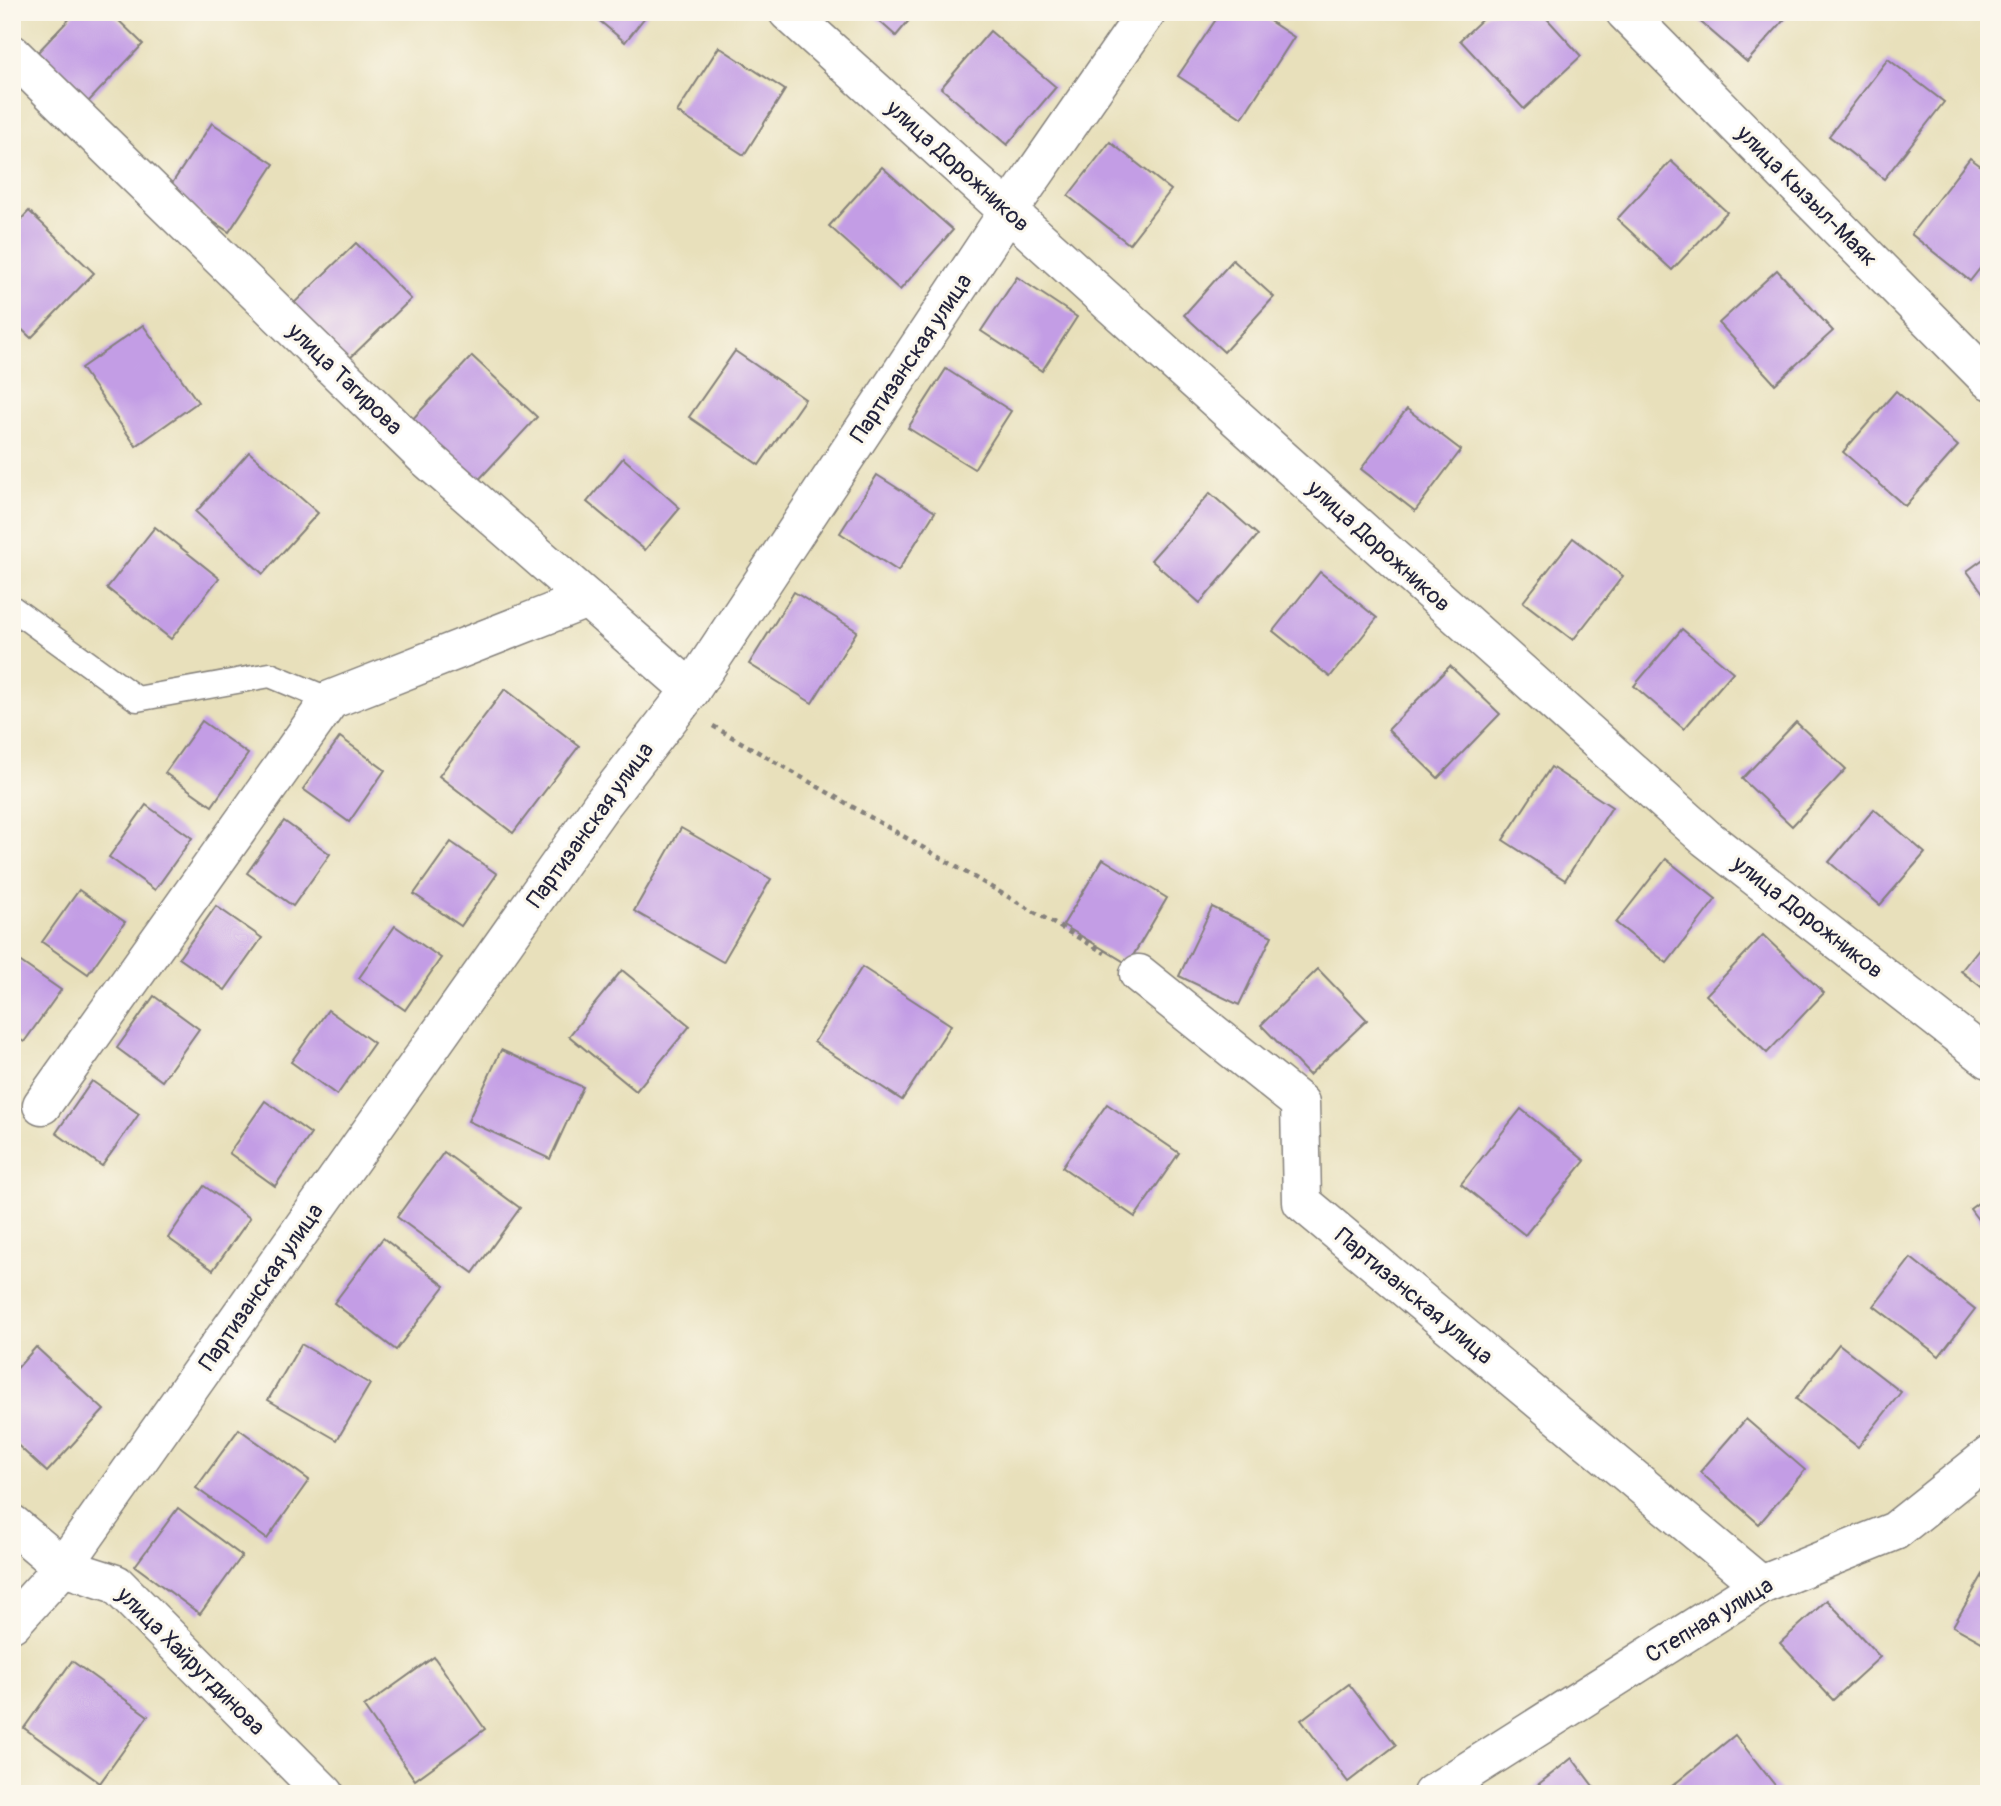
<svg xmlns="http://www.w3.org/2000/svg" width="2001" height="1806" viewBox="0 0 2001 1806" font-family="Pangolin,sans-serif">
	<rect width="100%" height="100%" fill="#fbf7ec"/>
	<filter id="ink" filterUnits="userSpaceOnUse"><feTurbulence type="fractalNoise" baseFrequency=".0143" numOctaves="2"/><feDisplacementMap in="SourceGraphic" scale="14" xChannelSelector="R" yChannelSelector="G"/><feConvolveMatrix kernelMatrix="1 2 1 2 8 2 1 2 1" color-interpolation-filters="sRGB"/></filter>
	<filter id="wash" filterUnits="userSpaceOnUse"><feTurbulence type="fractalNoise" baseFrequency=".00686" numOctaves="4" result="noise"/><feDisplacementMap in="SourceGraphic" scale="28" xChannelSelector="R" yChannelSelector="G"/><feGaussianBlur stdDeviation="1.57" result="paint"/><feColorMatrix in="noise" values="0 0 0 0 0 0 0 0 0 0 0 0 0 0 0 0 0 1.4 0 .05"/><feComposite in="paint" operator="in"/></filter>
	<g filter="url(#wash)">
		<rect width="100%" height="100%" fill="#e8e0bb"/>
		<g id="blocks">
			<!-- building -->
			<g fill="#c39de5">
				<path d="M 76,12 L 110,12 L 143,44 L 88,102 L 36,54 Z"/>
				<path d="M 589,12 L 649,12 L 625,42 Z"/>
				<path d="M 869,12 L 916,12 L 896,36 Z"/>
				<path d="M 1221,12 L 1256,12 L 1294,37 L 1242,118 L 1178,76 Z"/>
				<path d="M 1490,12 L 1541,12 L 1581,56 L 1524,109 L 1460,40 Z"/>
				<path d="M 1689,12 L 1791,12 L 1747,62 Z"/>
				<path d="M 990,31 L 1056,87 L 1007,145 L 941,88 Z"/>
				<path d="M 719,47 L 785,90 L 744,155 L 677,112 Z"/>
				<path d="M 1888,59 L 1944,102 L 1884,179 L 1829,136 Z"/>
				<path d="M 212,123 L 274,164 L 229,232 L 167,191 Z"/>
				<path d="M 1110,142 L 1171,190 L 1129,244 L 1068,196 Z"/>
				<path d="M 1970,158 L 1989,172 L 1989,257 L 1970,281 L 1911,234 Z"/>
				<path d="M 1671,161 L 1727,212 L 1672,270 L 1617,219 Z"/>
				<path d="M 882,167 L 953,230 L 900,290 L 829,226 Z"/>
				<path d="M 29,211 L 94,273 L 31,338 L 12,320 L 12,229 Z"/>
				<path d="M 356,243 L 411,299 L 344,364 L 290,307 Z"/>
				<path d="M 1233,260 L 1274,297 L 1224,352 L 1184,315 Z"/>
				<path d="M 1777,270 L 1833,331 L 1775,384 L 1719,323 Z"/>
				<path d="M 1017,277 L 1077,317 L 1042,371 L 981,331 Z"/>
				<path d="M 143,325 L 198,402 L 136,446 L 81,368 Z"/>
				<path d="M 735,351 L 805,399 L 759,465 L 689,417 Z"/>
				<path d="M 472,356 L 537,417 L 473,486 L 407,425 Z"/>
				<path d="M 946,369 L 1011,411 L 974,469 L 908,428 Z"/>
				<path d="M 1896,391 L 1958,446 L 1905,506 L 1843,452 Z"/>
				<path d="M 1407,409 L 1461,450 L 1415,511 L 1361,469 Z"/>
				<path d="M 249,452 L 318,513 L 263,574 L 196,512 Z"/>
				<path d="M 623,458 L 680,508 L 645,550 L 587,502 Z"/>
				<path d="M 877,475 L 935,512 L 898,571 L 840,533 Z"/>
				<path d="M 1210,493 L 1258,535 L 1200,603 L 1151,560 Z"/>
				<path d="M 155,527 L 219,578 L 171,639 L 107,588 Z"/>
				<path d="M 1573,538 L 1623,576 L 1573,640 L 1523,602 Z"/>
				<path d="M 1989,555 L 1989,601 L 1967,571 Z"/>
				<path d="M 1320,572 L 1377,618 L 1330,677 L 1273,631 Z"/>
				<path d="M 794,592 L 857,631 L 812,703 L 749,664 Z"/>
				<path d="M 1682,629 L 1733,672 L 1684,729 L 1634,686 Z"/>
				<path d="M 1450,666 L 1500,714 L 1438,778 L 1388,730 Z"/>
				<path d="M 505,689 L 579,746 L 513,833 L 439,776 Z"/>
				<path d="M 202,721 L 248,754 L 212,806 L 165,773 Z"/>
				<path d="M 1796,722 L 1846,769 L 1792,826 L 1742,779 Z"/>
				<path d="M 340,737 L 385,770 L 349,822 L 303,789 Z"/>
				<path d="M 1551,767 L 1612,807 L 1565,880 L 1503,840 Z"/>
				<path d="M 146,805 L 192,838 L 155,890 L 109,857 Z"/>
				<path d="M 1874,809 L 1925,853 L 1880,905 L 1829,862 Z"/>
				<path d="M 284,821 L 330,854 L 293,906 L 247,873 Z"/>
				<path d="M 681,828 L 771,879 L 723,962 L 634,911 Z"/>
				<path d="M 451,842 L 497,874 L 461,926 L 414,894 Z"/>
				<path d="M 1103,859 L 1167,898 L 1128,964 L 1063,925 Z"/>
				<path d="M 1666,859 L 1716,899 L 1667,963 L 1616,923 Z"/>
				<path d="M 79,890 L 125,922 L 88,974 L 42,942 Z"/>
				<path d="M 216,906 L 262,938 L 225,990 L 179,958 Z"/>
				<path d="M 1212,907 L 1272,936 L 1239,1005 L 1179,976 Z"/>
				<path d="M 395,926 L 441,958 L 405,1010 L 359,978 Z"/>
				<path d="M 1763,935 L 1824,993 L 1767,1053 L 1706,995 Z"/>
				<path d="M 1989,936 L 1989,993 L 1961,971 Z"/>
				<path d="M 15,958 L 61,990 L 24,1042 L 12,1034 L 12,962 Z"/>
				<path d="M 862,967 L 951,1025 L 902,1100 L 814,1042 Z"/>
				<path d="M 1318,969 L 1367,1020 L 1309,1075 L 1261,1025 Z"/>
				<path d="M 622,970 L 690,1026 L 636,1091 L 569,1036 Z"/>
				<path d="M 154,996 L 199,1029 L 162,1081 L 117,1048 Z"/>
				<path d="M 328,1010 L 374,1043 L 337,1095 L 291,1062 Z"/>
				<path d="M 501,1050 L 583,1087 L 550,1159 L 468,1121 Z"/>
				<path d="M 92,1081 L 139,1114 L 102,1166 L 56,1133 Z"/>
				<path d="M 265,1101 L 311,1134 L 275,1186 L 229,1153 Z"/>
				<path d="M 1107,1104 L 1179,1153 L 1135,1217 L 1062,1167 Z"/>
				<path d="M 1521,1109 L 1585,1161 L 1525,1235 L 1461,1184 Z"/>
				<path d="M 444,1152 L 520,1208 L 473,1273 L 397,1217 Z"/>
				<path d="M 204,1186 L 250,1218 L 213,1270 L 168,1238 Z"/>
				<path d="M 1989,1195 L 1989,1234 L 1970,1209 Z"/>
				<path d="M 383,1238 L 445,1286 L 396,1350 L 334,1303 Z"/>
				<path d="M 1911,1258 L 1975,1309 L 1939,1356 L 1874,1306 Z"/>
				<path d="M 301,1344 L 370,1384 L 337,1440 L 268,1400 Z"/>
				<path d="M 1839,1344 L 1901,1392 L 1858,1447 L 1796,1399 Z"/>
				<path d="M 36,1347 L 104,1410 L 47,1472 L 12,1440 L 12,1374 Z"/>
				<path d="M 1746,1419 L 1805,1470 L 1759,1524 L 1700,1472 Z"/>
				<path d="M 239,1429 L 309,1480 L 267,1539 L 196,1488 Z"/>
				<path d="M 178,1508 L 242,1556 L 200,1614 L 135,1566 Z"/>
				<path d="M 1989,1564 L 1989,1646 L 1953,1626 Z"/>
				<path d="M 1827,1600 L 1880,1657 L 1833,1700 L 1780,1643 Z"/>
				<path d="M 434,1657 L 485,1729 L 415,1780 L 364,1707 Z"/>
				<path d="M 72,1661 L 148,1716 L 100,1783 L 24,1728 Z"/>
				<path d="M 1349,1684 L 1396,1745 L 1348,1782 L 1301,1720 Z"/>
				<path d="M 1735,1735 L 1782,1794 L 1677,1794 L 1671,1787 Z"/>
				<path d="M 1572,1758 L 1599,1794 L 1526,1794 Z"/>
			</g>
		</g>
	</g>
	<g filter="url(#ink)">
		<use href="#blocks" fill-opacity="0" stroke="#85817b" stroke-width="2"/>
		<g fill="none" stroke-linecap="round" stroke-linejoin="round">
			<!-- lane casing -->
			<g stroke="#85817b" stroke-width="27">
				<path id="lane" d="M 12,608 L 137,699 L 270,675 L 330,700"/>
			</g>
			<!-- street casing -->
			<g stroke="#85817b" stroke-width="41">
				<g id="street">
					<path d="M 788,12 L 1272,450 L 1706,838 L 1989,1059"/>
					<path d="M 1625,12 L 1989,380"/>
					<path d="M 12,54 L 425,457 L 691,690"/>
					<path d="M 1139,974 L 1300,1103 L 1302,1202 L 1761,1585"/>
					<path d="M 42,1105 L 330,700 L 587,599"/>
					<path d="M 12,1524 L 63,1567 L 116,1584 L 325,1794"/>
					<path d="M 12,1623 L 63,1567 L 600,807 L 691,690 L 1008,212 L 1147,12"/>
					<path d="M 1432,1794 L 1761,1585 L 1895,1531 L 1989,1456"/>
				</g>
			</g>
			<!-- path -->
			<path stroke="#85817b" stroke-width="4.5" stroke-dasharray="5 5" stroke-linecap="butt" d="M 713,726 L 1105,953"/>
			<!-- lane -->
			<use href="#lane" stroke="#fff" stroke-width="24"/>
			<!-- street -->
			<use href="#street" stroke="#fff" stroke-width="38"/>
		</g>
	</g>
	<g text-anchor="middle" dominant-baseline="central" stroke-width="6" stroke-linejoin="round" paint-order="stroke">
		<!-- street labels -->
		<g font-size="23" fill="#22223b" stroke="#fbf7ec">
			<text transform="translate(958 166) rotate(42)">улица Дорожников</text>
			<text transform="translate(1807 196) rotate(45)">улица Кызыл-Маяк</text>
			<text transform="translate(911 358) rotate(-56)">Партизанская улица</text>
			<text transform="translate(345 379) rotate(44)">улица Тагирова</text>
			<text transform="translate(1379 546) rotate(42)">улица Дорожников</text>
			<text transform="translate(590 825) rotate(-54)">Партизанская улица</text>
			<text transform="translate(1808 917) rotate(38)">улица Дорожников</text>
			<text transform="translate(261 1287) rotate(-55)">Партизанская улица</text>
			<text transform="translate(1414 1296) rotate(40)">Партизанская улица</text>
			<text transform="translate(1709 1620) rotate(-31)">Степная улица</text>
			<text transform="translate(191 1661) rotate(45)">улица Хайрутдинова</text>
		</g>
	</g>
	<!-- margin -->
	<rect width="2001" height="1806" fill="none" stroke="#fbf7ec" stroke-width="42"/>
</svg>
